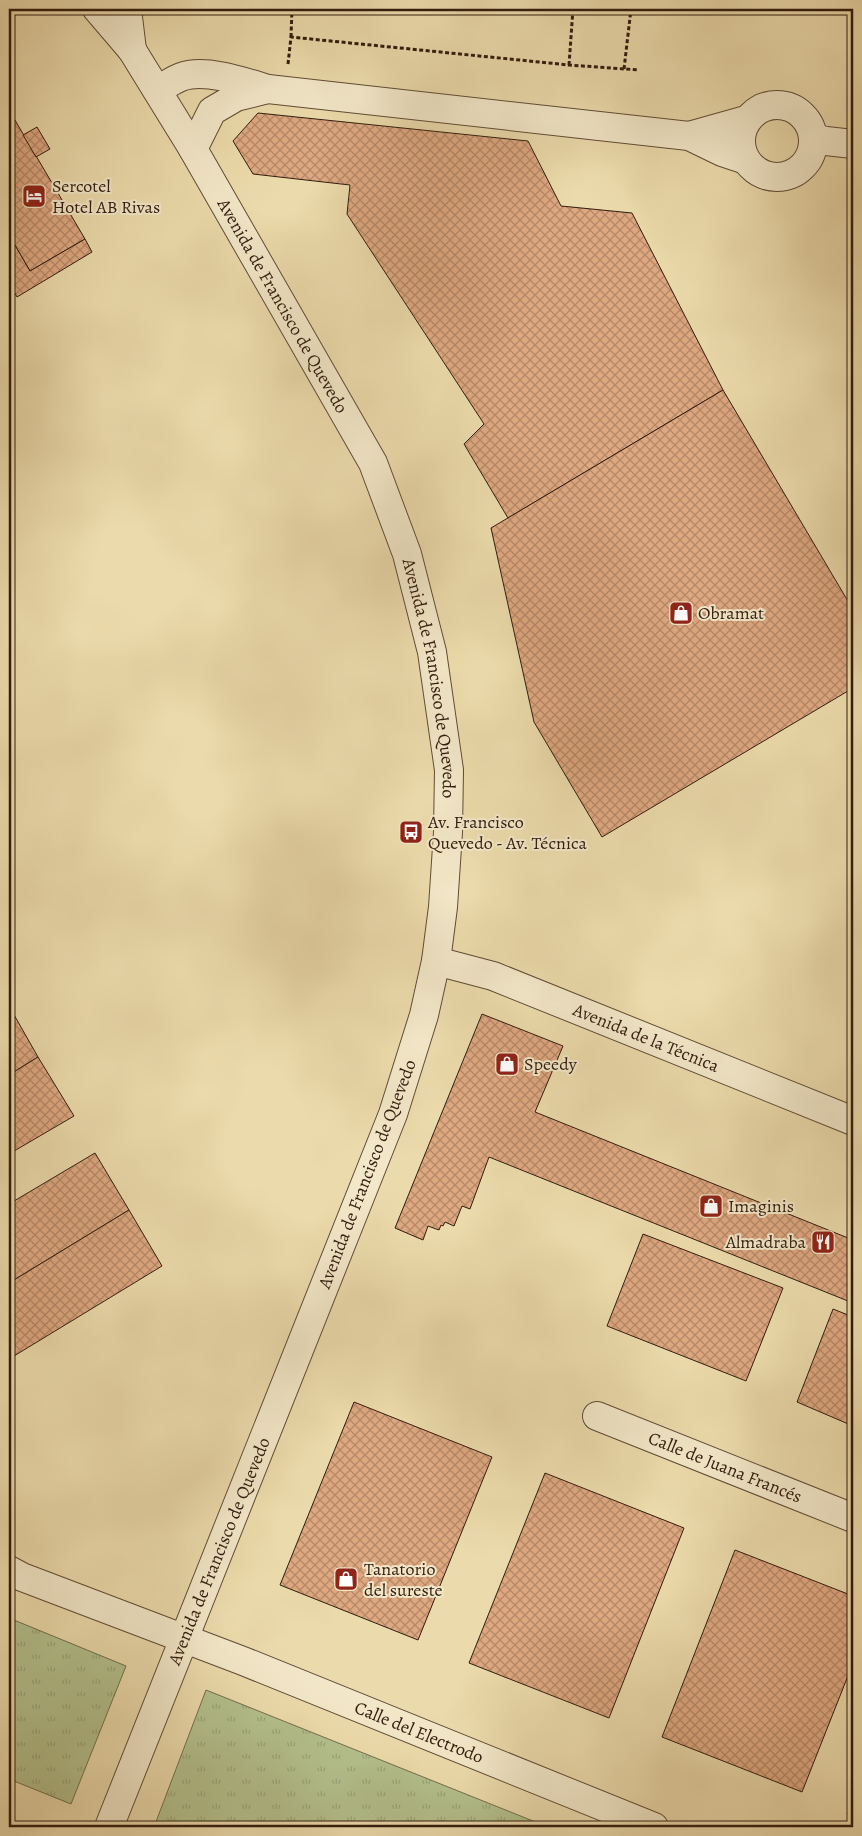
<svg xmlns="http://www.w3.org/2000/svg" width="862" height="1836" viewBox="0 0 862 1836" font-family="Alegreya,serif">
	<defs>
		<pattern id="grass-tufts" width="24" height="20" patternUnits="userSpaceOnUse" patternTransform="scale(1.25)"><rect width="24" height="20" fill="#b3c08c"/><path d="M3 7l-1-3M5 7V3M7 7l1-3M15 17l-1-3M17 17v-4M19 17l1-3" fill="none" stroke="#9aa478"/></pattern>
		<pattern id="building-cross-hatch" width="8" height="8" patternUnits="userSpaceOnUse" patternTransform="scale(1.25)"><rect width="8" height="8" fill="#dea881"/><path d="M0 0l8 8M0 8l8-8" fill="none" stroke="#b58868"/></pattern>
	</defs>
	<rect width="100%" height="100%" fill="#ebdaab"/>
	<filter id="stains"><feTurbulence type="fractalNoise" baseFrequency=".004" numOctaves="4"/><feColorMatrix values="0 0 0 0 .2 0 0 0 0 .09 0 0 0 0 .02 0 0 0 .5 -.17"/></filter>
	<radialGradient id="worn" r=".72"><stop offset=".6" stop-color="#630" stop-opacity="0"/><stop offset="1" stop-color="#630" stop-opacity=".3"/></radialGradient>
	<!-- grass -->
	<g fill="url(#grass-tufts)" stroke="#726e4d">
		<path d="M 9,1618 L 126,1666 L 71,1804 L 9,1779 Z"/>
		<path d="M 206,1690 L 548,1827 L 154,1827 Z"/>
	</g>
	<!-- building -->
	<g fill="url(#building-cross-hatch)" stroke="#321c0e">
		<path d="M 9,110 L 85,239 L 30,271 L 9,235 Z"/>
		<path d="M 258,113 L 528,141 L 561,206 L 632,213 L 723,390 L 508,518 L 464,444 L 484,424 L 347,214 L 350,185 L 253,174 L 233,141 Z"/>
		<path d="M 37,127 L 50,149 L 36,157 L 23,135 Z"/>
		<path d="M 9,235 L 30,271 L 85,239 L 92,252 L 17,297 L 9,283 Z"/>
		<path d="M 723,390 L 852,608 L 853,688 L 602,837 L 534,722 L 491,528 Z"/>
		<path d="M 9,1006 L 38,1057 L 9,1075 Z"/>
		<path d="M 482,1014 L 563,1046 L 535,1112 L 853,1240 L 853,1303 L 489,1157 L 470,1209 L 462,1206 L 454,1226 L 445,1222 L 443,1226 L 441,1225 L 439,1230 L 428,1226 L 423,1240 L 395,1228 Z"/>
		<path d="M 38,1057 L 74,1116 L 9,1154 L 9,1075 Z"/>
		<path d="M 95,1153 L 129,1210 L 9,1283 L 9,1204 Z"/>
		<path d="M 129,1210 L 162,1266 L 9,1359 L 9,1283 Z"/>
		<path d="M 643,1234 L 783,1288 L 746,1381 L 607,1326 Z"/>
		<path d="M 833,1309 L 853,1317 L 853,1426 L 797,1402 Z"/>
		<path d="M 354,1402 L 492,1457 L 418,1640 L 280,1585 Z"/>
		<path d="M 545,1473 L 684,1528 L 609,1718 L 469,1663 Z"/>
		<path d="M 735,1550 L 853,1596 L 853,1663 L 802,1792 L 662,1737 Z"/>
		<path d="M 853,1798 L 853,1817 L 847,1814 Z"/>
	</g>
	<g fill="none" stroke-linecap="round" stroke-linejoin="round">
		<!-- minor casing -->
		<g stroke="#604c35" stroke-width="30">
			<g id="minor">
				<path d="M 157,90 C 165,86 173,80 181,77 C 205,68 245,82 268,89 L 689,136 L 722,152 L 746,160"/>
				<circle cx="777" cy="141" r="36"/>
				<path d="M 689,136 L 746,120"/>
				<path d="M 813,138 L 826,141 L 853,144"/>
				<path d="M 193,149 L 212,111 L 236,97 L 268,89"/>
				<path id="s1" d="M 436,961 L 493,976 L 853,1121"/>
				<path id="s2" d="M 597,1416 L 853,1518"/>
				<path id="s3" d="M 9,1570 L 22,1577 L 243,1661 L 654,1827"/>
			</g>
		</g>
		<!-- tertiary casing -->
		<g stroke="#604c35" stroke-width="30">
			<g id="tertiary">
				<path id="s4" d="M 97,9 L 132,50 L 193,149 L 373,463 L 407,554 L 432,652 L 449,770 L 448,832 L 443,907 L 436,961 L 424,1015 L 393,1114 L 109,1827"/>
				<path d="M 127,9 L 132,50"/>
			</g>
		</g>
		<!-- path -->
		<g stroke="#321c0e" stroke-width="3" stroke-dasharray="4 2.5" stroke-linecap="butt">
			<path d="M 291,37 L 292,9"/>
			<path d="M 288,64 L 291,37 L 569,65 L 639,70"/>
			<path d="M 569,65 L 573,9"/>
			<path d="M 624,69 L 631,9"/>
		</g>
		<!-- minor -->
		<use href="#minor" stroke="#f2e7c8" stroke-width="28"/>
		<!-- tertiary -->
		<use href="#tertiary" stroke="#f2e7c8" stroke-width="28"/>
	</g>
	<!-- icons -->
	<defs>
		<g id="hotel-square" transform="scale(1.25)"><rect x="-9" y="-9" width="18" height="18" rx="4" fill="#8f2418" stroke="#f2e7c8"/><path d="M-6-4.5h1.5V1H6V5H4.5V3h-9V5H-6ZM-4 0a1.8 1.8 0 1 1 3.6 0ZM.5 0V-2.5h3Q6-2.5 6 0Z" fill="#fff"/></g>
		<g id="shop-square" transform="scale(1.25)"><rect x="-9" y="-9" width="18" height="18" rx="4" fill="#8f2418" stroke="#f2e7c8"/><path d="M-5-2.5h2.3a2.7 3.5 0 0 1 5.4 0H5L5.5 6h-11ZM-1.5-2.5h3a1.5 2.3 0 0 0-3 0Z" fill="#fff"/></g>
		<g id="bus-square" transform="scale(1.25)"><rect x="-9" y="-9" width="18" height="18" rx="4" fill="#8f2418" stroke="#f2e7c8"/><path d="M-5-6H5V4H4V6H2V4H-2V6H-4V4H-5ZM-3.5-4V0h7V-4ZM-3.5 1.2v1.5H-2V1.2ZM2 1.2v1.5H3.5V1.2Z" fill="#fff"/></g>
		<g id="restaurant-square" transform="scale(1.25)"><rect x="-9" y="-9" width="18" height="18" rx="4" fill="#8f2418" stroke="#f2e7c8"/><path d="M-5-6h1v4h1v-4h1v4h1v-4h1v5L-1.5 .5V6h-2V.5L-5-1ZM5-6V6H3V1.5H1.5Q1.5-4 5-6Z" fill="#fff"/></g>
	</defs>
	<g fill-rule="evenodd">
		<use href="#hotel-square" x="34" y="196"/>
		<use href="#shop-square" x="681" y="613"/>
		<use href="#bus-square" x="411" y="832"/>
		<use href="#shop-square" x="507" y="1064"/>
		<use href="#shop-square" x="711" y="1206"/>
		<use href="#restaurant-square" x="823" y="1242"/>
		<use href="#shop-square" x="346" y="1579"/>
	</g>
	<g text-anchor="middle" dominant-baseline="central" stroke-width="4" stroke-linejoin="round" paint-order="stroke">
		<!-- poi labels -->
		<g font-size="18" fill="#321c0e" stroke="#f2e7c8" text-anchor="start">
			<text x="52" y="186">Sercotel<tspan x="52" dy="21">Hotel AB Rivas</tspan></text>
			<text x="698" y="613">Obramat</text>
			<text x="428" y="822">Av. Francisco<tspan x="428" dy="21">Quevedo - Av. Técnica</tspan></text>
			<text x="524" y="1064">Speedy</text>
			<text x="728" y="1206">Imaginis</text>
			<text x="806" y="1242" text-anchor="end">Almadraba</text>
			<text x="364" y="1569">Tanatorio<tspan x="364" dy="21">del sureste</tspan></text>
		</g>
		<!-- street labels -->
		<g font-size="18" fill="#321c0e" stroke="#f2e7c8">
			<text stroke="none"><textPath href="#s4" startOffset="351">Avenida de Francisco de Quevedo</textPath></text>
			<text stroke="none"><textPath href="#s4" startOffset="756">Avenida de Francisco de Quevedo</textPath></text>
			<text stroke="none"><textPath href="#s1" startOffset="224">Avenida de la Técnica</textPath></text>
			<text transform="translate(367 1174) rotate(-69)">Avenida de Francisco de Quevedo</text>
			<text stroke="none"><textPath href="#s2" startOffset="138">Calle de Juana Francés</textPath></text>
			<text transform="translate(219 1551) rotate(-68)">Avenida de Francisco de Quevedo</text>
			<text stroke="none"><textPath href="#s3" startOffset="441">Calle del Electrodo</textPath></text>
		</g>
	</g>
	<!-- margin -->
	<rect width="862" height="1836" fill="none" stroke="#ebdaab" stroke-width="30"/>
	<rect x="10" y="10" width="842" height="1816" fill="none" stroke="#321c0e" stroke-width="2.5"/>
	<rect x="15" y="15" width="832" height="1806" fill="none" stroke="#321c0e"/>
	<rect width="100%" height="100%" filter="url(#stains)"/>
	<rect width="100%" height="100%" fill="url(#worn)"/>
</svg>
